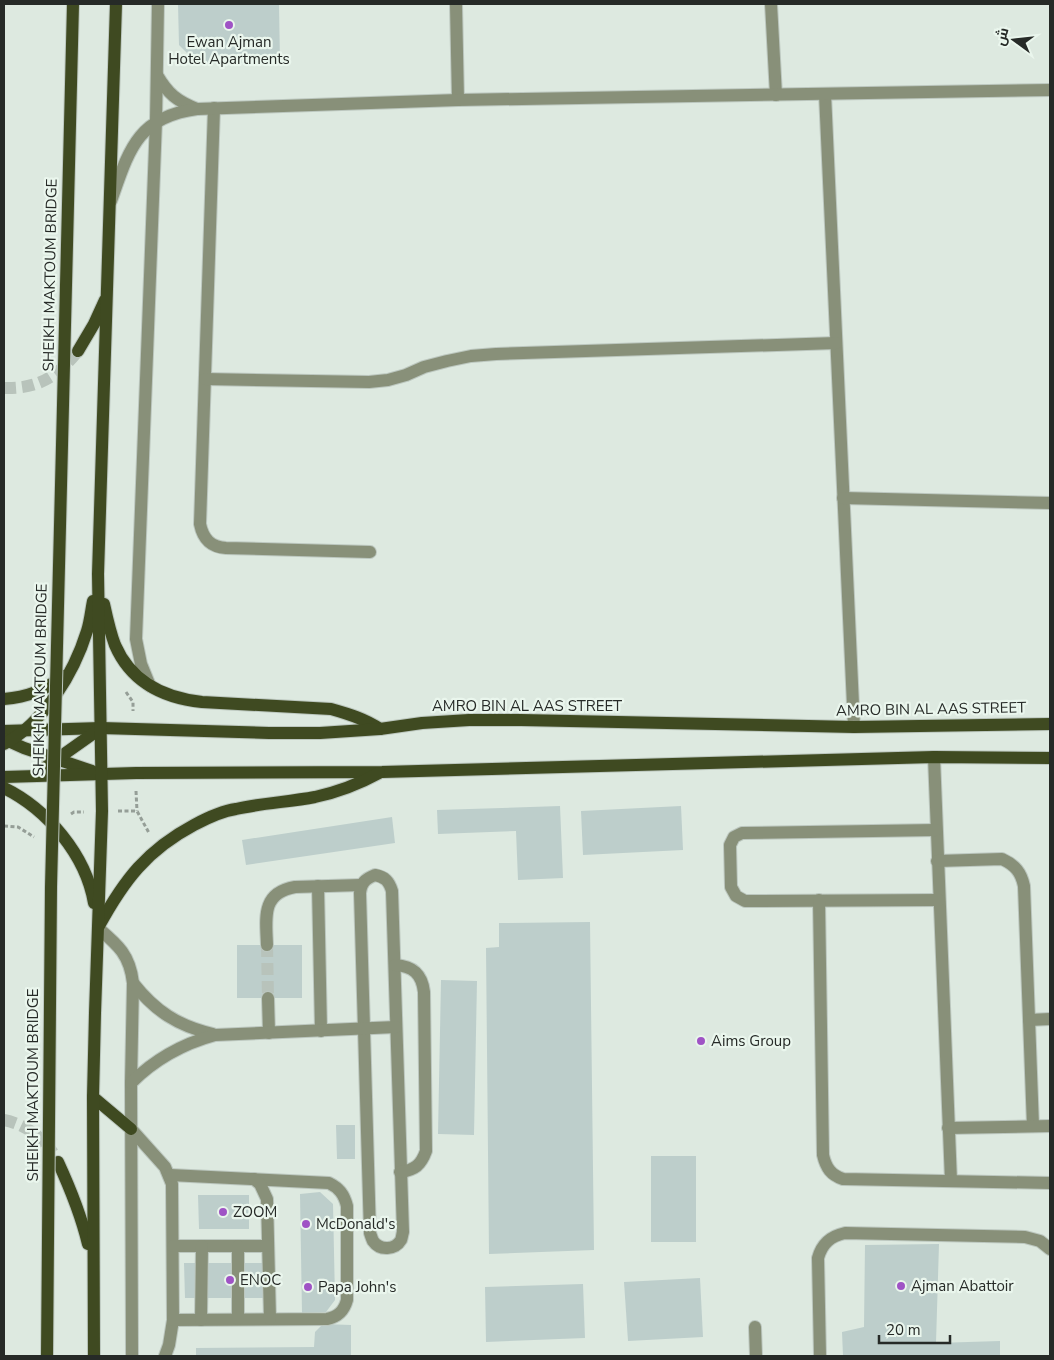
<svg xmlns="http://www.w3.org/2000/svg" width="1054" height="1360" viewBox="0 0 1054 1360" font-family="'Nunito Sans',Cairo,sans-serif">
	<rect width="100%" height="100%" fill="#dde9e0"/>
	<!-- building -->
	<g fill="#bdcecb">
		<path d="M 178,4 L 279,4 L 280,62 L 198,64 L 179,45 Z"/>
		<path d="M 560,806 L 563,878 L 518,880 L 516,831 L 438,834 L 437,810 Z"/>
		<path d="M 681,806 L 683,850 L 583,855 L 581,811 Z"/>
		<path d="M 392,817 L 395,843 L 246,865 L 242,840 Z"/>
		<path d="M 590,922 L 594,1250 L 489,1254 L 486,948 L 499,947 L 499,923 Z"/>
		<rect x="237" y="945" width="65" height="53"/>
		<path d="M 441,980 L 477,981 L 474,1135 L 438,1134 Z"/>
		<path d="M 336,1125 L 355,1125 L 355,1159 L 337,1159 Z"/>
		<rect x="651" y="1156" width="45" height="86"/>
		<path d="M 320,1192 L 333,1204 L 335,1300 L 326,1312 L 302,1313 L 300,1194 Z"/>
		<path d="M 198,1195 L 249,1195 L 249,1229 L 199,1229 Z"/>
		<path d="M 939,1244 L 936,1343 L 1000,1341 L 1000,1356 L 843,1356 L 842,1332 L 864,1327 L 865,1245 Z"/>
		<path d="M 184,1263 L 275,1263 L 275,1298 L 185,1298 Z"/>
		<path d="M 700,1278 L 703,1337 L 628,1341 L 624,1282 Z"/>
		<path d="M 583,1284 L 585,1338 L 486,1342 L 485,1287 Z"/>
		<path d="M 323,1324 L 351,1325 L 351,1356 L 196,1356 L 196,1348 L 314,1347 L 315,1332 Z"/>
	</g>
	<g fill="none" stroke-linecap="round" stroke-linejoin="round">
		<!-- minor-tunnel -->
		<path stroke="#b8c3bb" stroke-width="12" stroke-dasharray="12 6" stroke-linecap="butt" d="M 267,945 L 268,998"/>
		<!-- major-tunnel -->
		<g stroke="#b8c3bb" stroke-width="12" stroke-dasharray="12 6" stroke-linecap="butt">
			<path d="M 4,388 C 38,389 57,377 78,351"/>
			<path d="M 4,1120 C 24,1124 41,1136 53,1153"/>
		</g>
		<!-- minor casing -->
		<g stroke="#bcc7bf" stroke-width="14">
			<g id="minor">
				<path d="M 456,4 L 458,100"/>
				<path d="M 771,4 L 776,95"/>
				<path d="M 157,75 C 168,94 177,101 197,109"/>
				<path d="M 825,94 L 854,727"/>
				<path d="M 214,108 L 200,524 C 203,539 211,547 226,548 L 370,552"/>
				<path d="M 111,201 C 129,150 137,117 197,109 L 458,100 L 1050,90"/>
				<path d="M 205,379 L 369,382 L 388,380 L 406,375 L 424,367 L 447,361 L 471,356 L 496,354 L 836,343"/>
				<path d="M 843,498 L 1050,503"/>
				<path d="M 150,686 L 141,664 L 136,639 L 156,121 L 158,4"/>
				<path d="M 934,757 L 951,1181"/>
				<path d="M 936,830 L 742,833 L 734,837 L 730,845 L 731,887 L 736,896 L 745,901 L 939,900"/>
				<path d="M 937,861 L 1002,859 C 1015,865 1021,872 1024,886 L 1033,1126"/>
				<path d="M 375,875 C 385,877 389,881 392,891 L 403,1232 C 402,1235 402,1238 401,1240 C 395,1250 380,1251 373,1241 C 372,1239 371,1236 370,1233 L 360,893 C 361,883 365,879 375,875 Z"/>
				<path d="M 318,886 L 321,1031"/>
				<path d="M 819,900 L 823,1155 C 826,1168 831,1175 843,1179 L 1050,1183"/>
				<path d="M 98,928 C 118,945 130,955 133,983 L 131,1083 L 132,1356"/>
				<path d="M 267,945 C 266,918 261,893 295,887 L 361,885"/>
				<path d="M 395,965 C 413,966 422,974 424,992 L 426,1151 C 421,1165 415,1170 400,1172"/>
				<path d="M 133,983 C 155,1011 178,1026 213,1034"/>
				<path d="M 268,998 L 269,1033"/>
				<path d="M 1029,1020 L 1050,1019"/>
				<path d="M 131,1083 C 155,1059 182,1044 215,1035 L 396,1027"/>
				<path d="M 948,1128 L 1050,1126"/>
				<path d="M 131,1129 L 165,1167 L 172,1184 L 173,1320 L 169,1345 L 165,1356"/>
				<path d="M 170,1175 L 329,1183 C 339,1188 344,1194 347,1206 L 347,1300 C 344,1311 338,1317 327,1319 L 173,1320"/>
				<path d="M 254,1179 L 260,1184 L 267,1199 L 270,1319"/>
				<path d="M 173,1246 L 268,1246"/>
				<path d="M 238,1246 L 238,1319"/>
				<path d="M 201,1320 L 202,1246"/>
				<path d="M 755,1327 L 756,1356"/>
				<path d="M 820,1356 L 818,1258 C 822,1243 831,1236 845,1233 L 1025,1237 L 1040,1241 L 1050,1249"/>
			</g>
		</g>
		<!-- major casing -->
		<g stroke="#bcc7bf" stroke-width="14">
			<g id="major">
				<path d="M 78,351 L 94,324 L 105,300"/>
				<path d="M 104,604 C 107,618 110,632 115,645 C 131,682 164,698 202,702 L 331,709 C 349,714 365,719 380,729"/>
				<path d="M 4,699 C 27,697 44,691 63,676"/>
				<path d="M 4,731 L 101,728 L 269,733 L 320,733 L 380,729 L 422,723 L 469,720 L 521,720 L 854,727 L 1050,724"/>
				<path d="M 4,739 L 24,748 L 92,771"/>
				<path d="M 4,744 C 44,723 74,673 87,631 C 90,622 91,611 93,601"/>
				<path d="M 46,767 L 101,728"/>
				<path d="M 4,777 L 136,773 L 382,772 L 934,757 L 1050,758"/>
				<path d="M 4,788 C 47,809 86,855 94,903"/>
				<path d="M 99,926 C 124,880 147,850 194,825 C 207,818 222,811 236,809 C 262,803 289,802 315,797 C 338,792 359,784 379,773"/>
				<path d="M 93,1097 L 131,1129"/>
				<path d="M 58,1162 C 70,1188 81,1215 88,1244"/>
				<path d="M 94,1356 L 93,1097 L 95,1013 L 102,811 L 98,574 L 116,4"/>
			</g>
		</g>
		<!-- path -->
		<g stroke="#959e97" stroke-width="3" stroke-dasharray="4 2.5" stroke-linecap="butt">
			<path d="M 126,692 L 133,702 L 133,711"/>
			<path d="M 136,791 L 137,811"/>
			<path d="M 118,811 L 137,811 L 149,833"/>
			<path d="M 71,814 L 74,812 L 84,812"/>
			<path d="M 4,826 L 18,827 L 34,837"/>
		</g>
		<!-- minor -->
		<use href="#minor" stroke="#889079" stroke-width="12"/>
		<!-- major -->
		<use href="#major" stroke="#3f4a21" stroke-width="12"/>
		<!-- major-bridge casing -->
		<g stroke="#bcc7bf" stroke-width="14" stroke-linecap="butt">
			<path id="major-bridge" d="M 47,1356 L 51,887 L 73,4"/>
		</g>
		<!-- major-bridge -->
		<use href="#major-bridge" stroke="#3f4a21" stroke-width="12"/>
	</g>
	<!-- markers -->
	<g fill="#9f53c5" stroke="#eaf6ed" stroke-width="2">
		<circle cx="229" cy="25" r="5"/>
		<circle cx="701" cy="1041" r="5"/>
		<circle cx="223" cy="1212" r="5"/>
		<circle cx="306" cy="1224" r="5"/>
		<circle cx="230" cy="1280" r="5"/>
		<circle cx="901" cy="1286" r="5"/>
		<circle cx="308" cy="1287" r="5"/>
	</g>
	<g text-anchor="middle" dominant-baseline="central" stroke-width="4.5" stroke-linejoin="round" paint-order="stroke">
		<!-- poi labels -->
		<g font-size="15" fill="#262a27" stroke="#eaf6ed" text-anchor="start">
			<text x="229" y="42" text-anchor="middle">Ewan Ajman<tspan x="229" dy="17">Hotel Apartments</tspan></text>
			<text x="711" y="1041">Aims Group</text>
			<text x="233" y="1212">ZOOM</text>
			<text x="316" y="1224">McDonald's</text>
			<text x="240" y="1280">ENOC</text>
			<text x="911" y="1286">Ajman Abattoir</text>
			<text x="318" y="1287">Papa John's</text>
		</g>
		<!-- street labels -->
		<g font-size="15" fill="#262a27" stroke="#eaf6ed">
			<text transform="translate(50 275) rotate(-89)">SHEIKH MAKTOUM BRIDGE</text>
			<text transform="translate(40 680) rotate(-89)">SHEIKH MAKTOUM BRIDGE</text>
			<text x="527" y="706">AMRO BIN AL AAS STREET</text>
			<text transform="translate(931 709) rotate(-1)">AMRO BIN AL AAS STREET</text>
			<text transform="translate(33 1085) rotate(-90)">SHEIKH MAKTOUM BRIDGE</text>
		</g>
	</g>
	<!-- border -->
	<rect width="1054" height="1360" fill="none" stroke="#262a27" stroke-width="10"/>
	<!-- north arrow -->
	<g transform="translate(1014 40) rotate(285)" stroke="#eaf6ed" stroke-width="4" paint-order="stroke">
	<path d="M0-4L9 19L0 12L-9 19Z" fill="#262a27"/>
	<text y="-8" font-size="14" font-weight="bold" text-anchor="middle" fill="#262a27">ش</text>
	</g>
	<!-- scale -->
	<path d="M879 1335v8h71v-8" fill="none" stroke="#262a27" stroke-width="2.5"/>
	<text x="886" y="1335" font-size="15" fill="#262a27" stroke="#eaf6ed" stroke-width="4" paint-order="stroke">20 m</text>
</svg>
